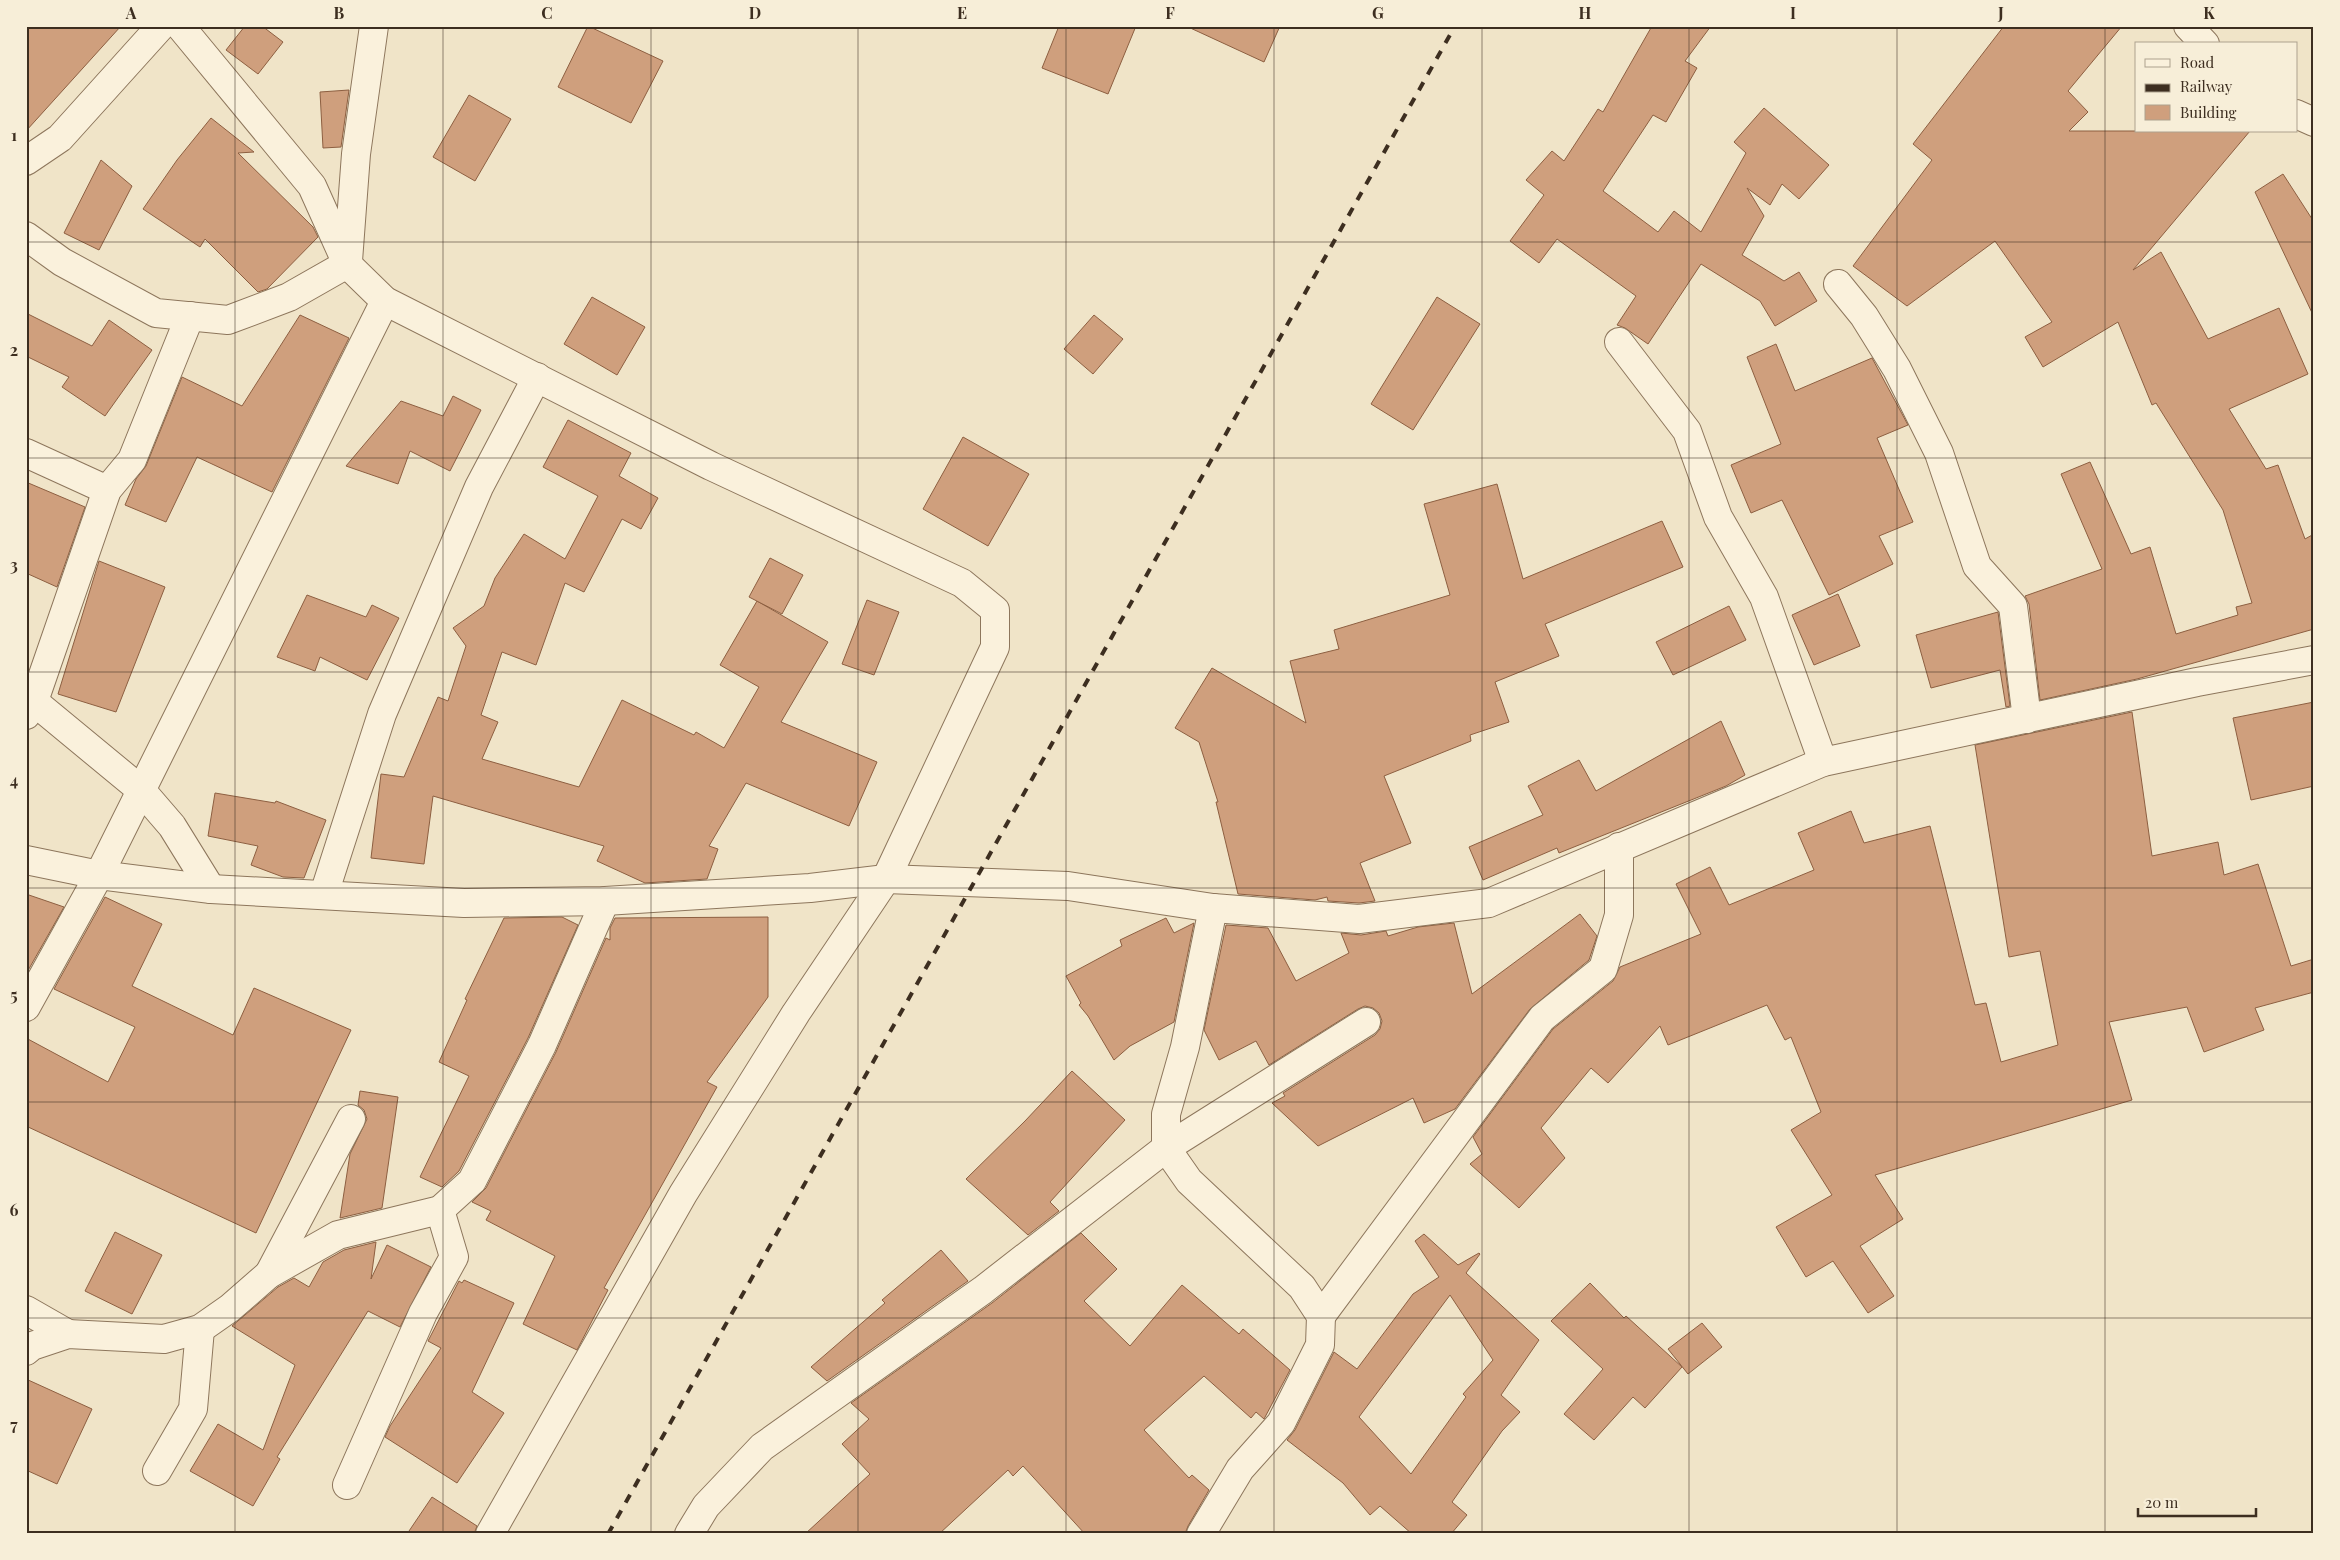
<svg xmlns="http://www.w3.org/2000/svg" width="2340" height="1560" viewBox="0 0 2340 1560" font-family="'Playfair Display',serif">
	<rect width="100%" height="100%" fill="#f0e4c8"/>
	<!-- building -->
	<g fill="#cf9f7d" stroke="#8d5f41" fill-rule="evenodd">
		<path d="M 26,26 L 121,26 L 26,131 Z"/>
		<path d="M 245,26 L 262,26 L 283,42 L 258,74 L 226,50 Z"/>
		<path d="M 588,26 L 663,61 L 631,123 L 558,87 Z"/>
		<path d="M 1059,26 L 1136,26 L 1108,94 L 1042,68 Z"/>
		<path d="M 1186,26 L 1280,26 L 1264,62 Z"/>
		<path d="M 1652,26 L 1711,26 L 1685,61 L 1697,68 L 1666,122 L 1653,115 L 1603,191 L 1658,232 L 1674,211 L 1701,232 L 1746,153 L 1734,142 L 1764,108 L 1829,165 L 1799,199 L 1782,184 L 1770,205 L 1747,188 L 1764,216 L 1742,255 L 1784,281 L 1799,272 L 1817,301 L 1775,326 L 1760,301 L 1701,264 L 1648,344 L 1625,328 L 1617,325 L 1636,296 L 1557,239 L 1539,263 L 1510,241 L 1544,195 L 1526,180 L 1552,151 L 1564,161 L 1598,109 L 1603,112 Z"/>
		<path d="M 2004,26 L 2122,26 L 2068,91 L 2088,112 L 2069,131 L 2250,131 L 2133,270 L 2161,252 L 2208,339 L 2279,308 L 2308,374 L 2229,409 L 2266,469 L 2278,465 L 2305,539 L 2314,534 L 2314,629 L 2137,679 L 2040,700 L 2029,604 L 2025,596 L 2102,569 L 2061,474 L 2090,462 L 2131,554 L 2150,547 L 2176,634 L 2238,615 L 2236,607 L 2252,603 L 2223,510 L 2156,403 L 2152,405 L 2118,322 L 2043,367 L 2025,337 L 2052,322 L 1995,241 L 1907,306 L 1853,266 L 1932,160 L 1913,144 Z"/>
		<path d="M 349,90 L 341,147 L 323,148 L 320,92 Z"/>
		<path d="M 469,95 L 511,119 L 475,181 L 433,157 Z"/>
		<path d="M 211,118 L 254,152 L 238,153 L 313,227 L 318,237 L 267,289 L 258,292 L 205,239 L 200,247 L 143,209 L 177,160 Z"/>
		<path d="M 101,160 L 132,186 L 99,250 L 64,233 Z"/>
		<path d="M 2283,174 L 2314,222 L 2314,317 L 2255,192 Z"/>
		<path d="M 592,297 L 645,327 L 617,375 L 564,344 Z"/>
		<path d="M 1437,297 L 1480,324 L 1413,430 L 1371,404 Z"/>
		<path d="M 26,313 L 92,346 L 109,320 L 152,350 L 105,416 L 62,387 L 69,377 L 26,356 Z"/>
		<path d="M 300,315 L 349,338 L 272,492 L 197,457 L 166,522 L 125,505 L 136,479 L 146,466 L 182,377 L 242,406 Z"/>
		<path d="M 1094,315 L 1123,339 L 1093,374 L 1064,349 Z"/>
		<path d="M 1776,344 L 1795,391 L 1872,358 L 1908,425 L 1877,438 L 1913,522 L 1879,536 L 1893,564 L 1829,595 L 1782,500 L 1751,513 L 1731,465 L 1781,444 L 1747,357 Z"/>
		<path d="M 453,396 L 481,410 L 450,471 L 410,451 L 398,484 L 346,466 L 401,401 L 443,416 Z"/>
		<path d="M 568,420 L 631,453 L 619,476 L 658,498 L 641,529 L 622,519 L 584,592 L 565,583 L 536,665 L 502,652 L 481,715 L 498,722 L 482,759 L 579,787 L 622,700 L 694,735 L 696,732 L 724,748 L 759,687 L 720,665 L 757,601 L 828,642 L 781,722 L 877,762 L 849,826 L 746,783 L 709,846 L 718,849 L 707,879 L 645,883 L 597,861 L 604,846 L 433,796 L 424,864 L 371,858 L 381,774 L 404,777 L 438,697 L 448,701 L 466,646 L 453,628 L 484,606 L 495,578 L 524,534 L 565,559 L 598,496 L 543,467 Z"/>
		<path d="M 963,437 L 1029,474 L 988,546 L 923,509 Z"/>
		<path d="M 26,482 L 85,507 L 57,587 L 26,573 Z"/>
		<path d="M 1497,484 L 1523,579 L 1662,521 L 1683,567 L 1545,624 L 1559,656 L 1495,682 L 1509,722 L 1470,735 L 1471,741 L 1384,776 L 1411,843 L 1360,863 L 1375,901 L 1359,903 L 1328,901 L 1327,897 L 1315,900 L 1238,894 L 1216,802 L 1218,802 L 1199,742 L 1175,728 L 1212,668 L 1306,723 L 1290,661 L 1339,649 L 1334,630 L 1450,595 L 1424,504 Z"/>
		<path d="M 770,558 L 803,575 L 782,614 L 749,597 Z"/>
		<path d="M 99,561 L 165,587 L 116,712 L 58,694 Z"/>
		<path d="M 1838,594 L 1860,646 L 1814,665 L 1792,615 Z"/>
		<path d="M 307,595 L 366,617 L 372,605 L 399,618 L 367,680 L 320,657 L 315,671 L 277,657 Z"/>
		<path d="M 867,600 L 899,612 L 874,675 L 842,664 Z"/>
		<path d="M 1729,606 L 1746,640 L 1673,675 L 1656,642 Z"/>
		<path d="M 1998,612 L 2010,706 L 2006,707 L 2000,670 L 1931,688 L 1916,635 Z"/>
		<path d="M 2314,702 L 2314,786 L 2251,800 L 2233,718 Z"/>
		<path d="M 2132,712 L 2152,856 L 2218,842 L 2224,875 L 2258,864 L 2291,966 L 2314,959 L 2314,992 L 2255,1008 L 2264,1030 L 2204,1052 L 2187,1007 L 2109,1022 L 2132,1100 L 1875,1175 L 1903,1219 L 1860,1246 L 1894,1296 L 1868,1313 L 1833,1261 L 1806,1277 L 1776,1227 L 1832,1195 L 1791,1130 L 1821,1112 L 1791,1037 L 1785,1040 L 1767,1005 L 1668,1045 L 1660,1026 L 1608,1083 L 1591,1068 L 1541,1128 L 1565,1158 L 1519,1208 L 1470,1164 L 1482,1154 L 1473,1137 L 1553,1029 L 1613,981 L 1620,967 L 1701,934 L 1676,884 L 1710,867 L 1729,905 L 1814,870 L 1798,833 L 1851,811 L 1864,843 L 1930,826 L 1975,1005 L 1986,1003 L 2001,1062 L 2058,1045 L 2040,951 L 2009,957 L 1975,745 Z"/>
		<path d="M 1721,721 L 1745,775 L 1726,786 L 1559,853 L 1557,848 L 1483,880 L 1469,847 L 1543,815 L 1528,786 L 1579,760 L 1596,791 Z"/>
		<path d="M 215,793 L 275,803 L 276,801 L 326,820 L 304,878 L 283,877 L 251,865 L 258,846 L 208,836 Z"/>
		<path d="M 26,894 L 64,907 L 26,974 Z"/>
		<path d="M 105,897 L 162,924 L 132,986 L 233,1035 L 254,988 L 351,1030 L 256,1233 L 26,1126 L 26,1038 L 108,1082 L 135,1027 L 54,989 Z"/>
		<path d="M 1580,914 L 1597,936 L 1589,960 L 1530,1009 L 1455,1109 L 1424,1123 L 1413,1098 L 1318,1146 L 1272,1103 L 1285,1096 L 1283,1093 L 1375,1035 L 1380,1029 L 1382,1021 L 1379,1013 L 1373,1008 L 1365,1006 L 1358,1009 L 1269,1065 L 1256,1041 L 1219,1060 L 1204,1030 L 1226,925 L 1268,928 L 1296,981 L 1349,953 L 1341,933 L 1361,935 L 1386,931 L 1388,936 L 1418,927 L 1454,923 L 1472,994 Z"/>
		<path d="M 562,917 L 578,925 L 528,1038 L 459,1171 L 442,1187 L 420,1177 L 469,1076 L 439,1062 L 467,1000 L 465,999 L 504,918 Z"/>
		<path d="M 768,917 L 768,997 L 707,1082 L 717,1087 L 604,1288 L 608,1290 L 577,1350 L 523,1324 L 555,1256 L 486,1220 L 491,1211 L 472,1202 L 486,1188 L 556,1052 L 606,938 L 610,940 L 610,928 L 615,918 Z"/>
		<path d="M 1166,918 L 1174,933 L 1194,923 L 1174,1022 L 1130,1046 L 1114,1060 L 1088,1016 L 1079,1005 L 1081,1003 L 1066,976 L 1122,946 L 1120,940 Z"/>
		<path d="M 1072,1071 L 1125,1120 L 1050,1202 L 1059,1211 L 1028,1235 L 966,1179 L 1025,1121 Z"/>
		<path d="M 360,1091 L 398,1097 L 382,1208 L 340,1218 L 350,1154 L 367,1119 L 364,1110 L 358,1105 Z"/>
		<path d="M 115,1232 L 162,1255 L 132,1314 L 85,1291 Z"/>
		<path d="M 1081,1233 L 1117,1269 L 1084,1301 L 1130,1346 L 1182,1285 L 1239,1334 L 1243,1329 L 1290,1370 L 1264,1419 L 1256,1412 L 1251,1418 L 1204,1376 L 1144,1430 L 1189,1478 L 1192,1475 L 1209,1490 L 1188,1526 L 1185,1534 L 1085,1534 L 1023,1466 L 1013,1476 L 1008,1470 L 939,1534 L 805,1534 L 870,1474 L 842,1444 L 869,1419 L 851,1403 L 992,1303 Z"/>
		<path d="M 1424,1234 L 1458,1265 L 1479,1253 L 1480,1254 L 1466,1273 L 1539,1340 L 1501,1395 L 1520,1412 L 1502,1431 L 1452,1502 L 1467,1515 L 1451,1534 L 1412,1534 L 1380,1506 L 1370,1515 L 1343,1483 L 1287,1440 L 1295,1430 L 1334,1352 L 1357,1369 L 1413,1294 L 1439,1277 L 1415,1241 ZM 1450,1295 L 1493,1360 L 1463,1394 L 1466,1397 L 1411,1474 L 1359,1417 Z"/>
		<path d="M 376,1242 L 371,1279 L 387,1245 L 431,1267 L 400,1327 L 368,1311 L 277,1457 L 280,1459 L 253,1506 L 190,1471 L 218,1424 L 263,1450 L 295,1365 L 232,1326 L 278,1287 L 294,1278 L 309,1287 L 323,1262 L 344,1250 Z"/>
		<path d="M 941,1250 L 968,1281 L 827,1381 L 811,1367 L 885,1303 L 882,1300 Z"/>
		<path d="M 464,1280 L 514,1303 L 472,1392 L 504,1413 L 457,1483 L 385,1437 L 390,1426 L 441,1348 L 428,1341 L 459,1281 L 462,1283 Z"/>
		<path d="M 1590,1283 L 1624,1318 L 1626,1316 L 1682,1367 L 1645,1408 L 1633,1397 L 1594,1440 L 1564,1414 L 1603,1369 L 1551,1321 Z"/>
		<path d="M 1702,1323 L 1722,1347 L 1688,1374 L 1668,1349 Z"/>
		<path d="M 26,1379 L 92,1409 L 57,1484 L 26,1470 Z"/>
		<path d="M 432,1497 L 477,1526 L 474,1534 L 407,1534 Z"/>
	</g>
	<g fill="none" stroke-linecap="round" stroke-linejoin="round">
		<!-- street casing -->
		<g stroke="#8d765c" stroke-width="30">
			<g id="street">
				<path d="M 180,26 L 312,186 L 347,264 L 385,301 L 711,466 L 962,583 L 995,610 L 995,647 L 886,879 L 796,1013 L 683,1194 L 490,1534"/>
				<path d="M 2188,26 L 2205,44"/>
				<path d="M 2296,114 L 2314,122"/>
				<path d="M 26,161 L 60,138 L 161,26"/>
				<path d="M 26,236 L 62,262 L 156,313 L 228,320 L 289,297 L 347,264"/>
				<path d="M 348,261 L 356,154 L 374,26"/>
				<path d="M 1838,284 L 1864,316 L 1897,369 L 1939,453 L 1977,566 L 2013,606 L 2027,719"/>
				<path d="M 1619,342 L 1687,431 L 1718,517 L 1764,597 L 1823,762"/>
				<path d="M 26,453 L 107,490"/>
				<path d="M 26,695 L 141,790 L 172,826 L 211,889"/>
				<path d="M 26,715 L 34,701 L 107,490 L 132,460 L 190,316"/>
				<path d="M 26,860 L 99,875 L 211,889 L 464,903 L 605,901 L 810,888 L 886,879 L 1068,886 L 1213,908 L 1359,919 L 1489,903 L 1823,762 L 2197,682 L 2314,660"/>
				<path d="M 324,894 L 382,714 L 479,487 L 537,377"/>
				<path d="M 26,1007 L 99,875 L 385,301"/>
				<path d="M 269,1274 L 351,1119"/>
				<path d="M 26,1310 L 68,1334"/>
				<path d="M 1321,1316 L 1542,1018 L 1603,969 L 1619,915 L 1619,847"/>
				<path d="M 26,1351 L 32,1346 L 68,1334 L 164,1339 L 200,1329 L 230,1308 L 269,1274 L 338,1235 L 440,1210 L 472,1181 L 542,1045 L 605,901"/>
				<path d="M 157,1471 L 193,1409 L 200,1329"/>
				<path d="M 347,1485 L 423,1313 L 454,1257 L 440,1210"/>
				<path d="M 689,1534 L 706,1506 L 762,1447 L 983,1290 L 1166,1148 L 1366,1022"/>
				<path d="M 1201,1534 L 1240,1469 L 1281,1423 L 1320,1345 L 1321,1316 L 1302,1287 L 1189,1181 L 1166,1148 L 1166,1114 L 1185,1047 L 1213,908"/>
			</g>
		</g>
		<!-- street -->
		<use href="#street" stroke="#faf1dc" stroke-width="28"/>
		<!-- rail -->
		<path stroke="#3d2e20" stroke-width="4" stroke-dasharray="9 9" stroke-linecap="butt" d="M 608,1534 L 1455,26"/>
	</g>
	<!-- grid -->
	<path fill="none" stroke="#3d2e20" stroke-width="1" stroke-opacity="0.55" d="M 235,26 L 235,1534M 443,26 L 443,1534M 651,26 L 651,1534M 858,26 L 858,1534M 1066,26 L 1066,1534M 1274,26 L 1274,1534M 1482,26 L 1482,1534M 1689,26 L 1689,1534M 1897,26 L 1897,1534M 2105,26 L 2105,1534M 26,242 L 2314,242M 26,458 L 2314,458M 26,672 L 2314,672M 26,888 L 2314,888M 26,1102 L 2314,1102M 26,1318 L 2314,1318"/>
	<!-- border -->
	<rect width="2340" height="1560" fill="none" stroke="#f7eed8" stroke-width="55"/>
	<!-- legend -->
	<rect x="2135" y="42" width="162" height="90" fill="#f7eed8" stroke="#ada18e"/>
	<rect x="2145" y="59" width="25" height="8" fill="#faf1dc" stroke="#ada18e"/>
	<text x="2180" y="68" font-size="15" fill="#3d2e20">Road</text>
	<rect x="2145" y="84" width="25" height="8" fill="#3d2e20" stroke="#ada18e"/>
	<text x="2180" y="92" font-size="15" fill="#3d2e20">Railway</text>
	<rect x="2145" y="105" width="25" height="15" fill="#cf9f7d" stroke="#ada18e"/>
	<text x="2180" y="118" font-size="15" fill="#3d2e20">Building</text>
	<!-- scale -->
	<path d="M2138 1508v8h118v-8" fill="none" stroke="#3d2e20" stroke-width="2.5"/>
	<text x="2145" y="1508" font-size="15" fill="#3d2e20" stroke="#f7eed8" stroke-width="4" paint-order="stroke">20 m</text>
	<rect x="28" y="28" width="2284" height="1504" fill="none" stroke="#3d2e20" stroke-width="2"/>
	<g font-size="16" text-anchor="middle" font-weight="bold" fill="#3d2e20">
		<text x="131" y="19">A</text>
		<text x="339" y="19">B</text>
		<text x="547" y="19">C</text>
		<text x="755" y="19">D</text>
		<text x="962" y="19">E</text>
		<text x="1170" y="19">F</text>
		<text x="1378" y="19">G</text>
		<text x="1585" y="19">H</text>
		<text x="1793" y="19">I</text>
		<text x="2001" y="19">J</text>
		<text x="2209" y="19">K</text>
		<text x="14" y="141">1</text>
		<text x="14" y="356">2</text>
		<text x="14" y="571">3</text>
		<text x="14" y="786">4</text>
		<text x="14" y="1001">5</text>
		<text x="14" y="1216">6</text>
		<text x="14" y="1431">7</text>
	</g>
</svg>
